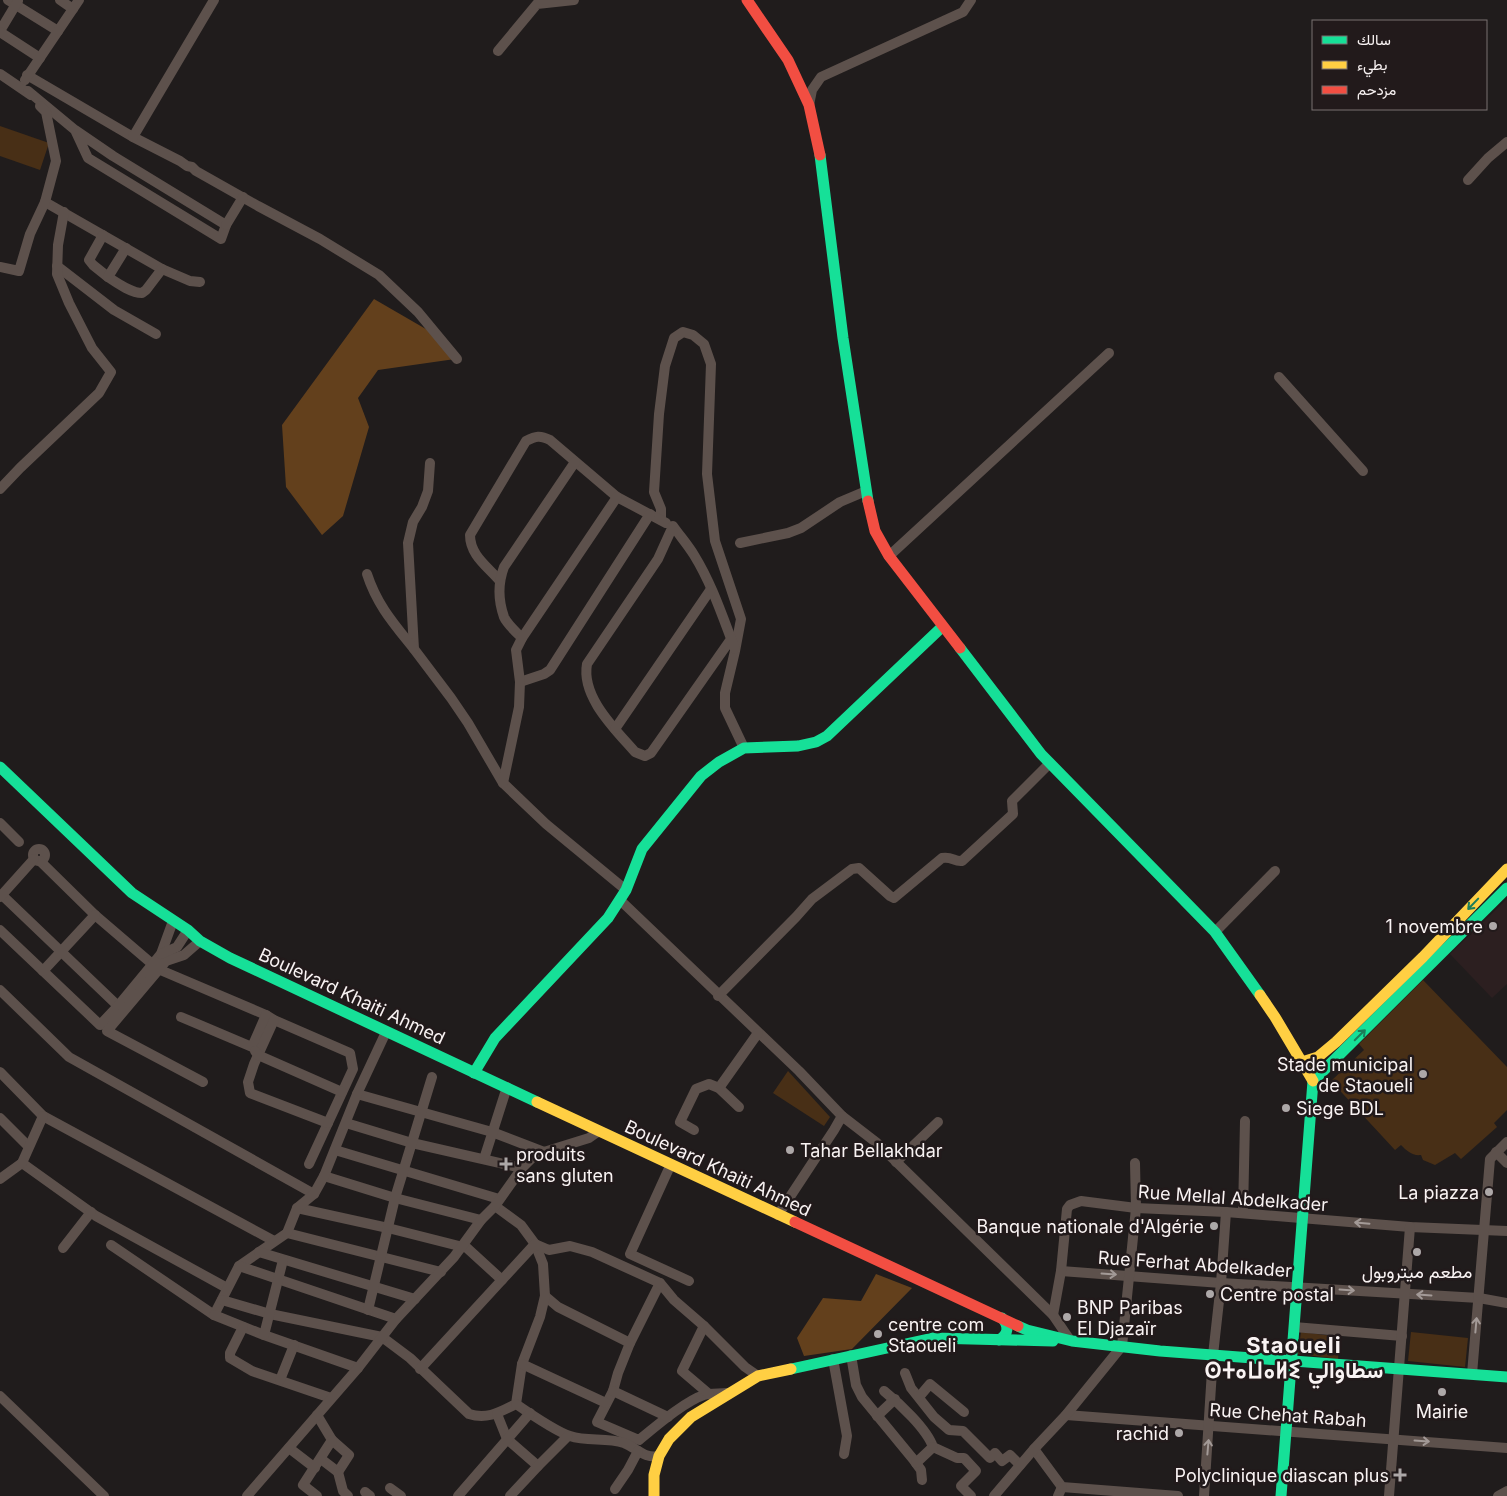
<svg xmlns="http://www.w3.org/2000/svg" width="1507" height="1496" viewBox="0 0 1507 1496" font-family="Inter,Vazirmatn,'Noto Sans Tifinagh',sans-serif">
	<rect width="100%" height="100%" fill="#201c1c"/>
	<!-- built -->
	<path fill="#2c1f20" d="M 1507,899 L 1507,984 L 1492,998 L 1450,954 Z"/>
	<!-- green -->
	<g fill="#482f16">
		<path d="M 0,126 L 49,143 L 40,170 L 0,156 Z"/>
		<path d="M 1423,980 L 1507,1067 L 1507,1110 L 1494,1123 L 1497,1127 L 1461,1159 L 1455,1153 L 1435,1165 L 1423,1160 L 1421,1155 C 1412,1156 1407,1151 1401,1145 L 1395,1150 L 1331,1081 L 1364,1050 L 1359,1044 Z"/>
		<path d="M 788,1071 L 830,1117 L 824,1126 L 773,1093 Z"/>
		<path d="M 1301,1332 L 1340,1337 L 1338,1359 L 1298,1354 Z"/>
		<path d="M 1411,1332 L 1468,1338 L 1465,1367 L 1408,1361 Z"/>
	</g>
	<!-- forest -->
	<g fill="#63401c">
		<path d="M 374,299 L 431,332 L 455,359 L 378,370 L 358,398 L 369,427 L 343,516 L 322,535 L 286,487 L 282,425 Z"/>
		<path d="M 876,1274 L 912,1288 L 852,1349 L 804,1356 L 797,1338 L 823,1298 L 861,1301 Z"/>
	</g>
	<g fill="none" stroke-linecap="round" stroke-linejoin="round">
		<!-- street -->
		<g stroke="#5d514c" stroke-width="10">
			<path d="M 8,0 L 58,31"/>
			<path d="M 60,0 L 73,9"/>
			<path d="M 0,31 L 18,1"/>
			<path d="M 0,32 L 40,58"/>
			<path d="M 498,51 L 537,4 L 574,0"/>
			<path d="M 0,74 L 31,95"/>
			<path d="M 27,75 L 133,137 L 180,161 L 187,166 L 192,167 L 196,171 L 258,206 L 320,239 L 379,275 L 418,312 L 457,359"/>
			<path d="M 25,80 L 79,0"/>
			<path d="M 28,91 L 75,130 L 113,156 L 226,225 L 221,239 L 88,158 L 75,130"/>
			<path d="M 809,105 L 812,90 L 821,77 L 963,12 L 971,0"/>
			<path d="M 133,137 L 214,0"/>
			<path d="M 1468,180 L 1488,158 L 1507,142"/>
			<path d="M 45,202 L 162,269 L 190,281 L 200,282"/>
			<path d="M 226,225 L 243,197"/>
			<path d="M 103,235 L 89,260 L 93,265 L 108,277"/>
			<path d="M 126,248 L 108,277 C 117,283 131,293 142,293 L 146,290 L 162,269"/>
			<path d="M 57,266 L 114,310 L 156,334"/>
			<path d="M 0,267 L 19,271 L 30,234 L 45,202 L 56,161 L 46,112 L 40,106"/>
			<path d="M 1279,377 L 1363,471"/>
			<path d="M 430,463 L 428,491 L 422,507 L 413,522 L 408,543 L 414,649 L 451,698 L 468,723 L 503,783 L 546,824 L 626,890"/>
			<path d="M 0,489 L 20,468 L 99,393 L 111,372 L 92,348 L 69,303 L 57,274 L 58,245 L 64,212"/>
			<path d="M 661,520 L 661,509 L 654,492 L 659,414 L 665,366 L 674,338 L 683,332 L 693,335 L 704,344 L 711,364 L 707,474 L 715,541 L 741,619 L 735,651 L 725,693 L 725,708 L 744,748"/>
			<path d="M 740,543 L 788,533 L 801,528 L 840,502 L 866,491"/>
			<path d="M 889,556 L 1109,353"/>
			<path d="M 367,574 C 377,605 394,624 414,649"/>
			<path d="M 499,580 C 487,566 470,555 470,535 L 526,441 C 536,436 540,435 550,440 L 617,497 L 666,523"/>
			<path d="M 522,638 C 516,632 507,624 504,617 C 498,600 498,583 504,567 L 575,462"/>
			<path d="M 731,639 L 651,753 L 645,756 L 635,752 C 615,729 581,697 587,664 L 658,559 L 673,526 C 680,536 688,545 694,555 C 712,584 723,618 735,649"/>
			<path d="M 520,682 L 544,674 L 550,670 L 650,514"/>
			<path d="M 615,729 L 711,589"/>
			<path d="M 503,783 L 519,707 L 520,682 L 516,650 L 522,638 L 617,497"/>
			<path d="M 0,823 L 19,842"/>
			<circle cx="39" cy="855" r="6"/>
			<path d="M 40,861 L 95,915 L 158,969 L 266,1015 L 274,1020 L 350,1053 L 353,1069 L 309,1164"/>
			<path d="M 2,895 L 118,1006"/>
			<path d="M 0,897 L 34,859"/>
			<path d="M 620,900 L 799,1071 L 842,1116"/>
			<path d="M 0,930 L 100,1025 L 118,1006 L 161,954 L 173,921"/>
			<path d="M 1215,932 L 1275,871"/>
			<path d="M 200,941 L 184,955 L 166,961 L 107,1031 L 203,1082"/>
			<path d="M 161,954 L 177,947 L 188,930"/>
			<path d="M 43,971 L 95,915"/>
			<path d="M 0,990 L 69,1057 L 314,1194"/>
			<path d="M 718,996 L 796,917 L 812,899 L 852,869 L 859,868 L 890,896 L 894,898 L 942,858 C 952,856 954,862 962,861 L 1013,814 L 1012,801 L 1050,763"/>
			<path d="M 181,1017 L 252,1047 L 266,1015"/>
			<path d="M 274,1020 L 254,1064 L 248,1082 L 250,1093 L 328,1123"/>
			<path d="M 255,1051 L 258,1055 L 342,1092"/>
			<path d="M 0,1072 L 43,1116 L 274,1241"/>
			<path d="M 719,1088 L 758,1033"/>
			<path d="M 357,1094 L 492,1132 L 544,1152"/>
			<path d="M 0,1118 L 28,1146"/>
			<path d="M 346,1123 L 412,1143 L 522,1168"/>
			<path d="M 694,1130 L 680,1122 L 696,1089 L 709,1084 L 719,1088 L 739,1107"/>
			<path d="M 335,1150 L 499,1199"/>
			<path d="M 1496,1152 L 1507,1163"/>
			<path d="M 484,1159 L 507,1087"/>
			<path d="M 896,1162 L 938,1122"/>
			<path d="M 22,1163 L 96,1216 L 227,1288"/>
			<path d="M 671,1164 L 630,1254 L 689,1281"/>
			<path d="M 324,1176 L 395,1198 L 481,1220"/>
			<path d="M 0,1179 L 22,1163 L 43,1116"/>
			<path d="M 297,1208 L 388,1228 L 467,1248 L 502,1280"/>
			<path d="M 1243,1213 L 1245,1121"/>
			<path d="M 778,1215 L 834,1130 L 842,1116 L 877,1143 L 1053,1315 L 1070,1340"/>
			<path d="M 287,1233 L 441,1272"/>
			<path d="M 111,1245 L 214,1315 L 239,1266 L 287,1233 L 297,1208 L 314,1194 L 324,1176 L 357,1094 L 386,1032"/>
			<path d="M 63,1248 L 91,1212"/>
			<path d="M 259,1252 L 415,1299"/>
			<path d="M 239,1266 L 396,1319"/>
			<path d="M 1061,1271 L 1221,1283 L 1479,1298 L 1507,1303"/>
			<path d="M 660,1283 L 630,1343 L 618,1373 L 613,1391 L 597,1422 L 639,1440 C 655,1427 685,1401 704,1395 C 711,1393 720,1394 727,1393"/>
			<path d="M 545,1296 L 558,1307 L 630,1343"/>
			<path d="M 222,1300 L 270,1314 L 382,1337 L 410,1358 L 469,1414 C 487,1420 500,1412 516,1404 L 522,1364 L 540,1317 L 545,1296 L 543,1264 L 535,1244 L 521,1225 L 495,1206"/>
			<path d="M 368,1310 L 395,1198 L 432,1077"/>
			<path d="M 214,1315 L 264,1335 L 358,1368"/>
			<path d="M 1053,1315 L 1061,1271 L 1067,1209 L 1070,1205 L 1081,1201 L 1136,1208 L 1226,1212 L 1410,1227 L 1507,1231"/>
			<path d="M 704,1326 L 682,1371 L 709,1394"/>
			<path d="M 243,1327 L 230,1353 L 230,1358 L 252,1371 L 331,1398"/>
			<path d="M 1294,1327 L 1402,1336"/>
			<path d="M 264,1335 L 283,1260"/>
			<path d="M 851,1355 L 856,1385 L 862,1397 L 913,1459 L 921,1470 L 922,1480"/>
			<path d="M 833,1359 L 847,1436 L 844,1454"/>
			<path d="M 522,1364 L 606,1403"/>
			<path d="M 420,1369 L 535,1244 L 549,1250 L 570,1246 L 592,1252 L 660,1283 L 674,1300 L 704,1326 L 745,1367 L 758,1376"/>
			<path d="M 905,1373 L 911,1388 L 934,1417 L 949,1430 L 963,1431 L 990,1458 L 995,1453 L 1002,1461 L 1010,1455 L 1020,1465"/>
			<path d="M 1472,1374 L 1490,1159 L 1507,1142"/>
			<path d="M 280,1380 L 294,1345"/>
			<path d="M 613,1391 L 668,1417"/>
			<path d="M 884,1391 C 899,1403 927,1429 933,1447 L 957,1458 L 964,1458 L 976,1471 L 961,1486 L 971,1496"/>
			<path d="M 0,1396 L 104,1496"/>
			<path d="M 919,1397 L 930,1384 L 964,1412"/>
			<path d="M 516,1404 C 529,1413 555,1431 570,1436 C 587,1442 606,1437 624,1443 C 637,1448 644,1459 659,1456"/>
			<path d="M 497,1414 L 507,1439 L 538,1466"/>
			<path d="M 317,1415 L 332,1440 L 349,1455 L 338,1472"/>
			<path d="M 1066,1415 L 1507,1448"/>
			<path d="M 877,1416 L 895,1399"/>
			<path d="M 289,1448 L 315,1468"/>
			<path d="M 1034,1449 L 1062,1487 L 1178,1496"/>
			<path d="M 321,1459 L 338,1472 L 343,1491 L 348,1496"/>
			<path d="M 916,1463 L 933,1447"/>
			<path d="M 390,1488 L 401,1496"/>
			<path d="M 615,1489 L 628,1470 L 638,1451"/>
			<path d="M 365,1492 L 370,1496"/>
			<path d="M 247,1496 L 358,1368 L 396,1319 L 454,1257 L 481,1220 L 495,1206 L 522,1168 L 533,1157 L 544,1152 L 589,1138 L 599,1131"/>
			<path d="M 317,1496 L 303,1485 L 332,1440"/>
			<path d="M 458,1496 L 530,1413"/>
			<path d="M 510,1496 L 538,1466 L 568,1436"/>
			<path d="M 994,1496 L 1034,1449 L 1066,1415 L 1122,1346 L 1136,1208 L 1135,1163"/>
			<path d="M 1058,1496 L 1062,1487"/>
			<path d="M 1204,1496 L 1213,1355 L 1221,1283 L 1226,1212"/>
			<path d="M 1389,1496 L 1410,1227"/>
			<path d="M 1498,1496 L 1507,1491"/>
		</g>
		<!-- fast -->
		<g stroke="#16e098" stroke-width="11">
			<path d="M 820,155 L 843,338 L 868,501"/>
			<path d="M 960,648 L 1041,754 L 1215,932 L 1260,995"/>
			<path d="M 0,767 L 132,893 L 188,930 L 200,941 L 230,958 L 537,1102"/>
			<path d="M 474,1073 L 495,1038 L 608,918 L 626,890 L 642,849 L 701,776 L 719,762 L 744,748 L 798,746 L 816,742 L 827,736 L 942,627"/>
			<path d="M 1313,1081 L 1507,888"/>
			<path d="M 1018,1326 L 1027,1330 L 1072,1341 L 1160,1351 L 1507,1377"/>
			<path d="M 999,1340 C 1009,1334 1009,1326 1002,1318"/>
			<path d="M 791,1369 L 933,1338 L 1053,1341"/>
			<path d="M 1281,1496 L 1313,1081"/>
		</g>
		<!-- slow -->
		<g stroke="#ffcf43" stroke-width="11">
			<path d="M 1260,995 L 1275,1017 L 1313,1081"/>
			<path d="M 1302,1062 L 1318,1057 L 1336,1042 L 1423,957 L 1507,869"/>
			<path d="M 537,1102 L 795,1222"/>
			<path d="M 654,1496 L 654,1475 L 659,1456 L 669,1439 L 691,1417 L 758,1376 L 791,1369"/>
		</g>
		<!-- jam -->
		<g stroke="#f24e42" stroke-width="11">
			<path d="M 747,0 L 788,60 L 809,105 L 820,155"/>
			<path d="M 868,501 L 875,531 L 889,556 L 960,648"/>
			<path d="M 795,1222 L 1018,1326"/>
		</g>
	</g>
	<!-- one-way arrows -->
	<defs><path id="oneway-shaft" d="M-6 0H5M1.5-3L5.5 0L1.5 3" fill="none" stroke-width="1.6" stroke-linecap="round" stroke-linejoin="round" transform="scale(1.25)"/></defs>
	<g stroke="#1c7d5a">
		<use href="#oneway-shaft" transform="translate(1473 904) rotate(134)"/>
		<use href="#oneway-shaft" transform="translate(1360 1035) rotate(-45)"/>
	</g>
	<g stroke="#a39a97">
		<use href="#oneway-shaft" transform="translate(1362 1223) rotate(-175)"/>
		<use href="#oneway-shaft" transform="translate(1109 1274) rotate(4)"/>
		<use href="#oneway-shaft" transform="translate(1347 1290) rotate(4)"/>
		<use href="#oneway-shaft" transform="translate(1424 1295) rotate(-176)"/>
		<use href="#oneway-shaft" transform="translate(1476 1325) rotate(-85)"/>
		<use href="#oneway-shaft" transform="translate(1422 1441) rotate(4)"/>
		<use href="#oneway-shaft" transform="translate(1208 1447) rotate(-85)"/>
	</g>
	<!-- markers -->
	<g fill="#ada8a8" stroke="#221a1b" stroke-width="2">
		<circle cx="1493" cy="926" r="5"/>
		<circle cx="1423" cy="1074" r="5"/>
		<circle cx="1286" cy="1108" r="5"/>
		<circle cx="790" cy="1150" r="5"/>
		<path d="M503.5 1156.5h5v5h5v5h-5v5h-5v-5h-5v-5h5z"/>
		<circle cx="1489" cy="1192" r="5"/>
		<circle cx="1214" cy="1226" r="5"/>
		<circle cx="1417" cy="1252" r="5"/>
		<circle cx="1210" cy="1294" r="5"/>
		<circle cx="1067" cy="1317" r="5"/>
		<circle cx="878" cy="1334" r="5"/>
		<circle cx="1442" cy="1392" r="5"/>
		<circle cx="1179" cy="1433" r="5"/>
		<path d="M1397.5 1467.5h5v5h5v5h-5v5h-5v-5h-5v-5h5z"/>
	</g>
	<g text-anchor="middle" dominant-baseline="central" stroke-width="5" stroke-linejoin="round" paint-order="stroke">
		<!-- poi labels -->
		<g font-size="18" fill="#f9f3f3" stroke="#221a1b" text-anchor="end">
			<text x="1483" y="926">1 novembre</text>
			<text x="1413" y="1064">Stade municipal<tspan x="1413" dy="21">de Staoueli</tspan></text>
			<text x="1296" y="1108" text-anchor="start">Siege BDL</text>
			<text x="800" y="1150" text-anchor="start">Tahar Bellakhdar</text>
			<text x="516" y="1154" text-anchor="start">produits<tspan x="516" dy="21">sans gluten</tspan></text>
			<text x="1479" y="1192">La piazza</text>
			<text x="1204" y="1226">Banque nationale d'Algérie</text>
			<text x="1417" y="1271" text-anchor="middle">مطعم ميتروبول</text>
			<text x="1220" y="1294" text-anchor="start">Centre postal</text>
			<text x="1077" y="1307" text-anchor="start">BNP Paribas<tspan x="1077" dy="21">El Djazaïr</tspan></text>
			<text x="888" y="1324" text-anchor="start">centre com<tspan x="888" dy="21">Staoueli</tspan></text>
			<text x="1442" y="1411" text-anchor="middle">Mairie</text>
			<text x="1169" y="1433">rachid</text>
			<text x="1389" y="1475">Polyclinique diascan plus</text>
		</g>
		<!-- street labels -->
		<g font-size="18" fill="#f9f3f3" stroke="#221a1b">
			<text transform="translate(352 996) rotate(25)">Boulevard Khaiti Ahmed</text>
			<text transform="translate(718 1168) rotate(25)">Boulevard Khaiti Ahmed</text>
			<text transform="translate(1233 1198) rotate(4)">Rue Mellal Abdelkader</text>
			<text transform="translate(1195 1264) rotate(4)">Rue Ferhat Abdelkader</text>
			<text transform="translate(1288 1415) rotate(4)">Rue Chehat Rabah</text>
		</g>
		<!-- district labels -->
		<g font-size="22" font-weight="bold" letter-spacing="1" fill="#f9f3f3" stroke="#221a1b">
			<text x="1294" y="1345">Staoueli<tspan x="1294" dy="25">ⵙⵜⴰⵡⴰⵍⵉ سطاوالي</tspan></text>
		</g>
	</g>
	<!-- legend -->
	<rect x="1312" y="20" width="175" height="90" fill="#221a1b" stroke="#787171"/>
	<rect x="1322" y="36" width="25" height="8" fill="#16e098" stroke="#787171"/>
	<text x="1357" y="45" font-size="15" fill="#f9f3f3">سالك</text>
	<rect x="1322" y="61" width="25" height="8" fill="#ffcf43" stroke="#787171"/>
	<text x="1357" y="70" font-size="15" fill="#f9f3f3">بطيء</text>
	<rect x="1322" y="86" width="25" height="8" fill="#f24e42" stroke="#787171"/>
	<text x="1357" y="95" font-size="15" fill="#f9f3f3">مزدحم</text>
</svg>
